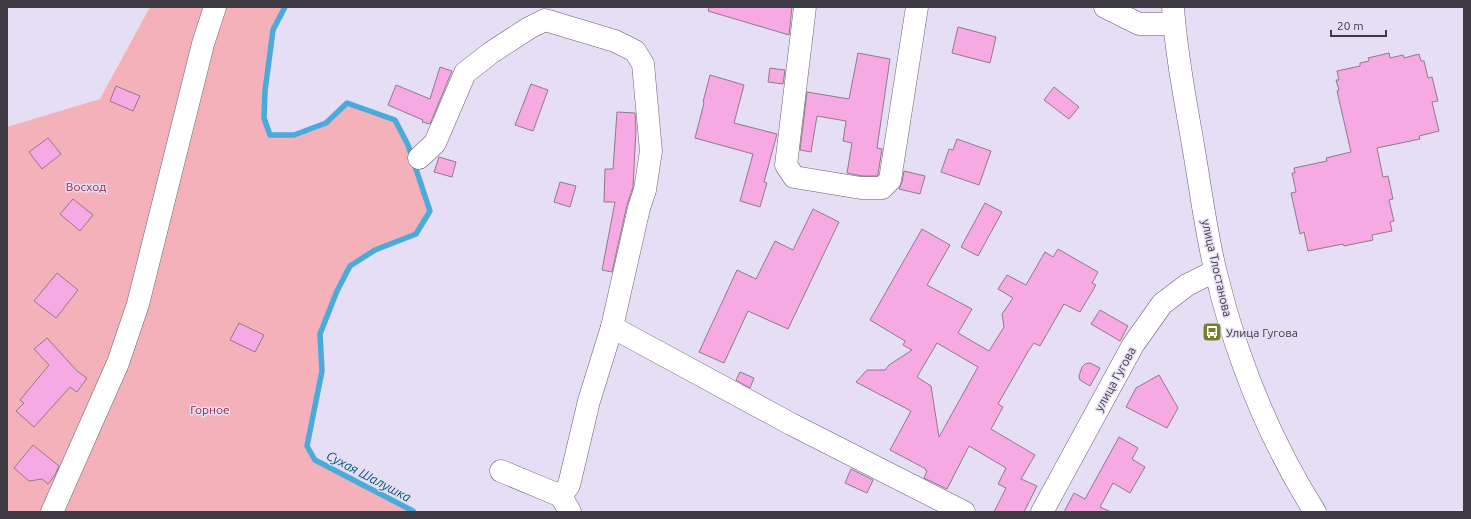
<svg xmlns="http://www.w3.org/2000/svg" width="1471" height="519" viewBox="0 0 1471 519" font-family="Ubuntu,sans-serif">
	<rect width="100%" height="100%" fill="#e6def4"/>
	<!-- green -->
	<path fill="#f4b1b9" d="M 150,7 L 285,7 L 273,30 L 265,91 L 264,118 L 270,135 L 294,135 L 325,123 L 347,103 L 395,120 L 408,145 L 430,211 L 416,234 L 375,250 L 349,266 L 337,291 L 320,334 L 322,371 L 307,446 L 315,460 L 413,511 L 412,512 L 7,512 L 7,127 L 100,99 Z"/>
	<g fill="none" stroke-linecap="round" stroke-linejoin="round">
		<!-- stream -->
		<path stroke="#49abdb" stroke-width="5.5" d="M 285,7 L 273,30 L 265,91 L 264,118 L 270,135 L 294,135 L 326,123 L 347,103 L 395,120 L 408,145 L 430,211 L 416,234 L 375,250 L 350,266 L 337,291 L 320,334 L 322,371 L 307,446 L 315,460 L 413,511 L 412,512"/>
	</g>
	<!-- building -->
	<g fill="#f6a9e2" stroke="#8f7b89" fill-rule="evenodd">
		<path d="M 709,7 L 792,7 L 789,35 L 708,11 Z"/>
		<path d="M 958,27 L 996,37 L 990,63 L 952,53 Z"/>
		<path d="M 858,53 L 890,59 L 877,148 L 882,149 L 878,174 L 877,176 L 862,176 L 847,173 L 852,143 L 843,141 L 846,121 L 817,116 L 811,152 L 800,150 L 807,92 L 849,99 Z"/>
		<path d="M 1389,53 L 1390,58 L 1403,55 L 1404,58 L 1419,54 L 1421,61 L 1424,61 L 1428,78 L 1432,77 L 1438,101 L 1432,102 L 1439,131 L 1419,136 L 1420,139 L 1377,148 L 1383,177 L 1388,176 L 1393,199 L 1389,200 L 1394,221 L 1390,222 L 1392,231 L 1372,235 L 1373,240 L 1344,246 L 1343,244 L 1308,251 L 1304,232 L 1300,234 L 1291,193 L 1296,192 L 1292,173 L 1295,173 L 1294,168 L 1327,161 L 1326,158 L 1351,152 L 1337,91 L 1339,90 L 1336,80 L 1339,80 L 1337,71 L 1360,66 L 1360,63 L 1369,61 L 1368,58 Z"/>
		<path d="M 440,67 L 452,71 L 430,124 L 422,122 L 423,120 L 388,105 L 396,85 L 430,99 Z"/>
		<path d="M 770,68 L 785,70 L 783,84 L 768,82 Z"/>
		<path d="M 710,75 L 744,85 L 734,123 L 777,134 L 764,182 L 767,183 L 760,207 L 740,201 L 753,154 L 695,138 L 704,103 L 703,102 Z"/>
		<path d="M 531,84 L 548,90 L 533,131 L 515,125 Z"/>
		<path d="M 116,86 L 140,96 L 133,111 L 110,101 Z"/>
		<path d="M 1054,87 L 1079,107 L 1069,119 L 1044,100 Z"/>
		<path d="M 617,112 L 635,113 L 636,130 L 633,187 L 627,205 L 612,272 L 602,270 L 615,202 L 604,202 L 605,169 L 613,169 Z"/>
		<path d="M 48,138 L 61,154 L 42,169 L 29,152 Z"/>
		<path d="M 957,139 L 991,151 L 979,185 L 941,172 L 949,149 L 953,150 Z"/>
		<path d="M 439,157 L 456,162 L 452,177 L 434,172 Z"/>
		<path d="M 904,171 L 925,176 L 920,194 L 899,189 L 902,182 Z"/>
		<path d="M 560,182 L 576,186 L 570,207 L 554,202 Z"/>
		<path d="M 73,199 L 93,215 L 80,231 L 60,214 Z"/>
		<path d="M 985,203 L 1002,212 L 978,256 L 961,247 Z"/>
		<path d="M 813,209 L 839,222 L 788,329 L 748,311 L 724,363 L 699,352 L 737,270 L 756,279 L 775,241 L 793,250 Z"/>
		<path d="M 922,229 L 950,245 L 927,285 L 972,309 L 958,333 L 989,351 L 1004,327 L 1002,314 L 1013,298 L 998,289 L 1007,275 L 1026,285 L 1045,252 L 1053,257 L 1058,249 L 1098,272 L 1092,283 L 1096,285 L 1080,312 L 1064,304 L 1040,346 L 1034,343 L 1029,350 L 998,404 L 1003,407 L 991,429 L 1035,455 L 1021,479 L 1037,486 L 1024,512 L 994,512 L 1006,488 L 998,484 L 1006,468 L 969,446 L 947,489 L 924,478 L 927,471 L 925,470 L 926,469 L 890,450 L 911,411 L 856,382 L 867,370 L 885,370 L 889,365 L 912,350 L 903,345 L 905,341 L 870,320 ZM 937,343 L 978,367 L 939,437 L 931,386 L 917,377 Z"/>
		<path d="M 57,273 L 78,290 L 56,318 L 34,301 Z"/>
		<path d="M 1100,310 L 1128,326 L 1120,341 L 1091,324 Z"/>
		<path d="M 239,323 L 264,335 L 255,352 L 230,340 Z"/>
		<path d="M 47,338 L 77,371 L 87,378 L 77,392 L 70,387 L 34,427 L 16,411 L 24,403 L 20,400 L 49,365 L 34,349 Z"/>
		<path d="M 1090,363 L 1100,368 L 1090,386 L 1080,380 L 1079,376 L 1082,367 L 1085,364 Z"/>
		<path d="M 740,372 L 754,378 L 750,388 L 736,380 Z"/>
		<path d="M 1159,375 L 1178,408 L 1167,428 L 1126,407 L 1136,388 Z"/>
		<path d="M 1119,437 L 1138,448 L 1132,459 L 1145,467 L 1130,493 L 1113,483 L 1100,507 L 1111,512 L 1064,512 L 1074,493 L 1085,499 Z"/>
		<path d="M 33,445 L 59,466 L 55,475 L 48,484 L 42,479 L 29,481 L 14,468 Z"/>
		<path d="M 851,469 L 873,480 L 867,493 L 845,483 Z"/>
	</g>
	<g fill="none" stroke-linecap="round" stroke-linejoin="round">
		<!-- minor casing -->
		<g stroke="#676073" stroke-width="23">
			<g id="minor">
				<path d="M 805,7 L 786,165 L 794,177 L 861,188 L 882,188 L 890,180 L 917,7"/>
				<path d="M 1105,7 L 1139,24 L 1174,24"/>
				<path d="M 419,158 L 435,143 L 465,73 L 492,52 L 529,28 L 545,20 L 615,41 L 635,51 L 643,64 L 651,151 L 645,190 L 639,208 L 612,327 L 589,401 L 569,485 L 561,496"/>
				<path d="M 612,327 L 791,424 L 964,512"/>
				<path d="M 501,471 L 561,496 L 570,512"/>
				<path d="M 52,512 L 118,363 L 138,304 L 203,44 L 215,7"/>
				<path d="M 1042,512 L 1133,345 L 1162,304 L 1187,285 L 1215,271"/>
			</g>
		</g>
		<!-- major casing -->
		<g stroke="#676073" stroke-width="23">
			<path id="major" d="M 1173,7 C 1176,55 1186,103 1194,151 C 1201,191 1206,233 1216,273 C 1236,356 1269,439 1315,512"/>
		</g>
		<!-- minor -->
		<use href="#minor" stroke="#fff" stroke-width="22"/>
		<!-- major -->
		<use href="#major" stroke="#fff" stroke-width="22"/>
	</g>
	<!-- icons -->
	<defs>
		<g id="bus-square" transform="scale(1)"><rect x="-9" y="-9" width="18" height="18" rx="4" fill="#757e2a" stroke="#e6def4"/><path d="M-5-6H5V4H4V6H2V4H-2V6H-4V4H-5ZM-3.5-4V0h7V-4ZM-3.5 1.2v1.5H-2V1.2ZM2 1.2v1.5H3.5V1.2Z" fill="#fff"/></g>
	</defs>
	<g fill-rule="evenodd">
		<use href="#bus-square" x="1212" y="332"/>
	</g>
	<g text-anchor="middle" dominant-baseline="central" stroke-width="3" stroke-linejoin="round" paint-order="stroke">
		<!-- park labels -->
		<g font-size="12" fill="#932540" stroke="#e6def4">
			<text x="86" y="186">Восход</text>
			<text x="210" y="409">Горное</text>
		</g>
		<!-- street labels -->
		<g font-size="12" fill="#3d3a43" stroke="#e6def4">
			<text transform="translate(1217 268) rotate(77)">улица Тлостанова</text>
			<text transform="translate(1115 379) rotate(-61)">улица Гугова</text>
		</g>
		<!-- poi labels -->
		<g font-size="12" fill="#3d3a43" stroke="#e6def4" text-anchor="start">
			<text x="1226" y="332">Улица Гугова</text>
		</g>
		<!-- water labels -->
		<g font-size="13" font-style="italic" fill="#045677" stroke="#e6def4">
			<text transform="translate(369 476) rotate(28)">Сухая Шалушка</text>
		</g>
	</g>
	<!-- border -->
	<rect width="1471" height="519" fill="none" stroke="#3d3a43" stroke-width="16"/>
	<!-- scale -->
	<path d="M1331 30v6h55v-6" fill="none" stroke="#3d3a43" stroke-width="2"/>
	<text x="1337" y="30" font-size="12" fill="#3d3a43" stroke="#e6def4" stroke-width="3" paint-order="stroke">20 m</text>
</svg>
